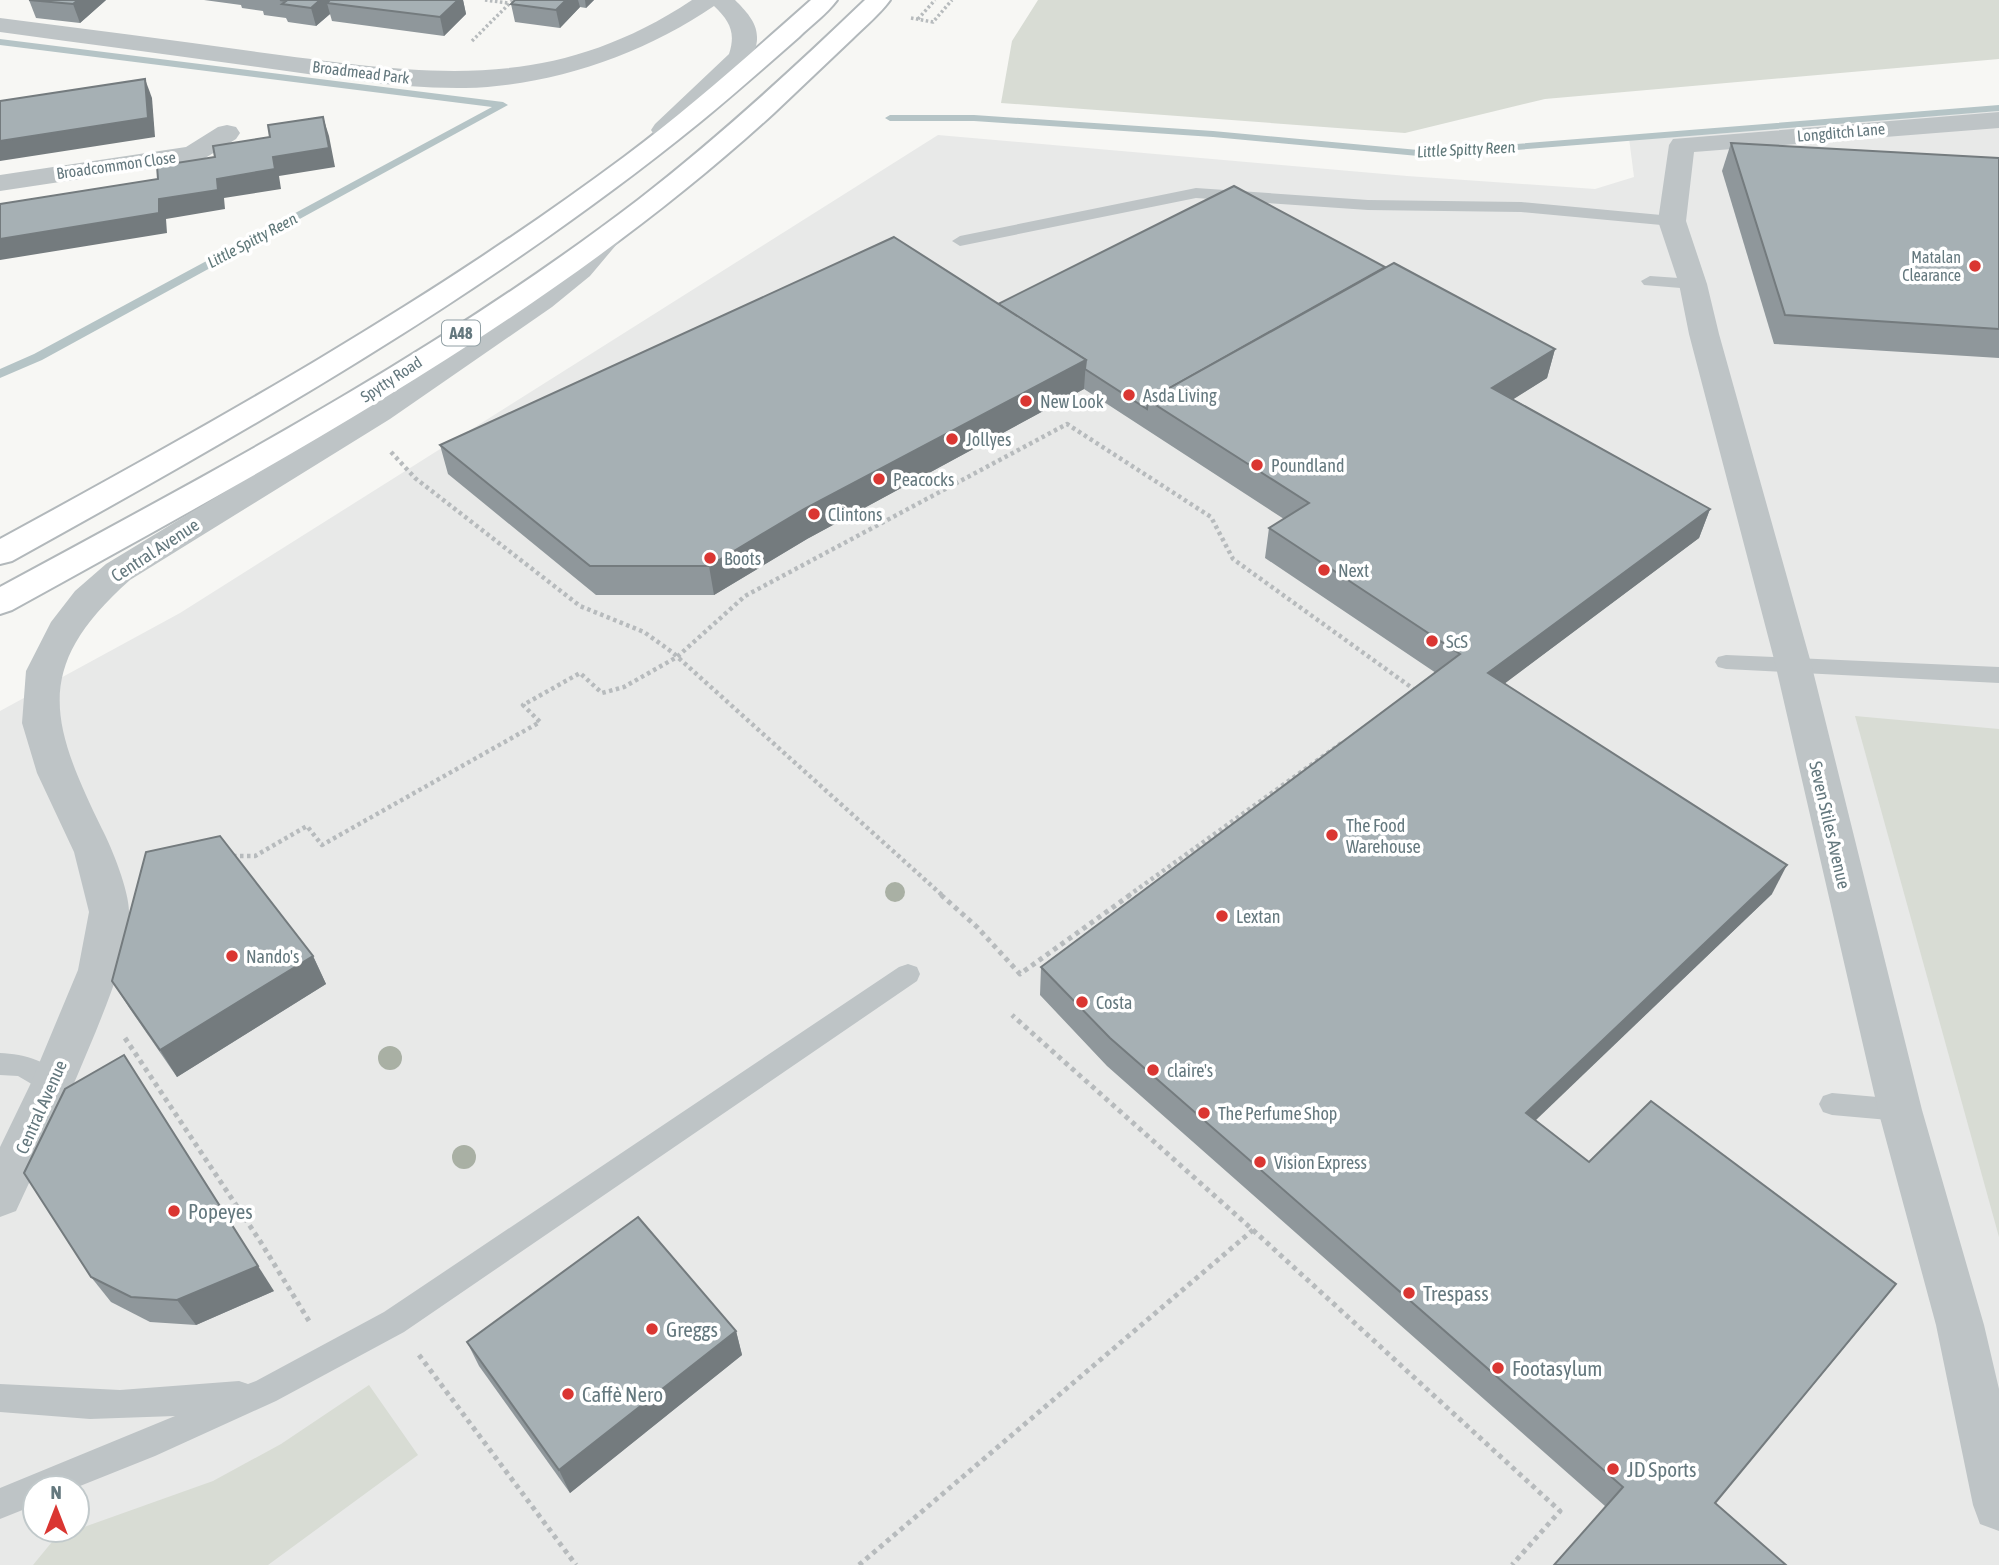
<svg xmlns="http://www.w3.org/2000/svg" width="1999" height="1565" viewBox="0 0 1999 1565" font-family="'Asap Condensed',sans-serif">
	<rect width="100%" height="100%" fill="#f7f7f4"/>
	<!-- built -->
	<path fill="#e8e9e8" fill-rule="evenodd" d="M 1999,111 L 1999,1565 L 0,1565 L 0,711 L 180,613 L 938,135 L 1407,176 L 1595,189 L 1634,177 L 1629,138 ZM 35,1488 L 77,1488 L 77,1530 L 35,1530 Z"/>
	<!-- green -->
	<g fill="#d8dcd4">
		<path d="M 1038,0 L 1999,0 L 1999,59 L 1545,99 L 1405,133 L 1001,103 L 1012,41 Z"/>
		<path d="M 1855,716 L 1999,729 L 1999,1237 Z"/>
		<path d="M 369,1385 L 418,1455 L 268,1565 L 33,1565 L 56,1537 L 213,1481 L 281,1444 Z"/>
	</g>
	<g fill="none" stroke-linecap="round" stroke-linejoin="round">
		<!-- stream -->
		<g fill="#b5c4c6" fill-rule="evenodd">
			<path d="M 0,39 L 503,102 L 508,105 L 42,360 L 0,378 L 0,369 L 34,354 L 492,107 L 0,45 Z"/>
			<path d="M 1999,105 L 1999,111 L 1429,157 L 1213,137 L 974,121 L 890,121 L 885,118 L 890,115 L 974,115 L 1213,131 L 1429,151 Z"/>
		</g>
		<!-- primary casing -->
		<g stroke="#b2b8bb" stroke-width="4">
			<g id="primary">
				<path d="M 811,0 L 837,0 C 827,14 811,25 799,37 C 766,66 733,95 699,123 C 487,295 250,429 12,561 L 0,564 L 0,539 C 215,422 428,303 624,157 C 690,108 750,54 811,0 Z"/>
				<path d="M 865,0 L 890,0 C 880,14 865,26 852,39 C 826,64 800,88 774,113 C 550,318 276,464 12,610 L 0,614 L 0,587 C 218,469 441,351 638,200 C 718,138 792,70 865,0 Z"/>
			</g>
		</g>
		<!-- path-far2 -->
		<g stroke="#b7bbbd" stroke-width="3.5" stroke-dasharray="2.5 2.5" stroke-linecap="butt">
			<path d="M 485,0 L 508,3"/>
			<path d="M 911,18 L 933,22 L 952,0"/>
			<path d="M 918,19 L 935,0"/>
			<path d="M 472,41 L 513,0"/>
		</g>
		<!-- path-far1 -->
		<g stroke="#b7bbbd" stroke-width="4.5" stroke-dasharray="3.5 3.5" stroke-linecap="butt">
			<path d="M 391,452 L 415,478 L 580,606 L 644,632 L 672,652 L 943,896"/>
			<path d="M 233,856 L 255,856 L 307,826 L 322,845 L 540,722 L 523,705 L 580,673 L 602,693 L 624,687 L 677,657 L 745,596 L 1067,424 L 1211,517 L 1233,559 L 1415,690"/>
			<path d="M 1128,896 L 1343,742"/>
		</g>
		<!-- path -->
		<g stroke="#b7bbbd" stroke-width="5" stroke-dasharray="4.5 4.5" stroke-linecap="butt">
			<path d="M 941,895 L 977,927 L 1020,974 L 1130,895"/>
			<path d="M 125,1038 L 260,1241 L 309,1321"/>
			<path d="M 1253,1230 L 1560,1511 L 1512,1565"/>
			<path d="M 419,1355 L 576,1565"/>
			<path d="M 859,1565 L 1253,1230 L 1012,1015"/>
		</g>
		<!-- service -->
		<g fill="#bec4c6" fill-rule="evenodd">
			<path d="M 1196,188 L 1368,200 L 1521,202 L 1672,216 L 1680,221 L 1672,226 L 1521,212 L 1368,210 L 1196,198 L 960,246 L 952,241 L 960,236 Z"/>
			<path d="M 1650,276 L 1693,279 L 1702,284 L 1693,289 L 1644,285 L 1641,281 Z"/>
			<path d="M 1726,655 L 1999,667 L 1999,683 L 1726,669 L 1718,667 L 1715,662 L 1718,657 Z"/>
			<path d="M 908,964 L 917,967 L 920,974 L 917,981 L 404,1332 L 276,1401 L 155,1456 L 75,1488 L 35,1488 L 35,1505 L 0,1519 L 0,1488 L 175,1416 L 90,1419 L 0,1412 L 0,1384 L 120,1390 L 239,1381 L 248,1384 L 256,1381 L 384,1312 L 899,967 Z"/>
			<path d="M 0,1053 C 24,1054 54,1061 65,1085 L 61,1093 L 52,1096 L 18,1076 L 0,1075 Z"/>
			<path d="M 1832,1093 L 1900,1099 L 1909,1102 L 1913,1110 L 1909,1118 L 1900,1121 L 1832,1115 L 1823,1112 L 1819,1104 L 1823,1096 Z"/>
		</g>
		<!-- minor -->
		<g fill="#bec4c6" fill-rule="evenodd">
			<path d="M 692,0 L 735,0 C 745,10 757,22 757,37 C 759,69 696,114 673,136 L 664,138 L 655,136 L 651,130 L 655,124 L 729,54 C 736,33 730,21 714,6 C 642,55 552,86 465,88 C 396,89 327,76 258,67 C 172,55 86,44 0,32 L 0,18 C 86,29 172,40 257,52 C 420,73 546,97 692,0 Z"/>
			<path d="M 1999,112 L 1999,128 L 1694,152 L 1686,221 L 1707,284 L 1719,334 L 1811,663 L 1922,1110 L 1984,1325 L 1999,1389 L 1999,1531 L 1980,1524 L 1973,1505 L 1936,1325 L 1878,1110 L 1775,663 L 1689,334 L 1679,284 L 1658,221 L 1669,145 L 1673,139 Z"/>
			<path d="M 227,125 L 236,127 L 240,133 L 236,139 L 202,160 L 193,162 L 0,191 L 0,175 L 186,147 L 218,127 Z"/>
			<path d="M 612,224 L 622,226 L 626,232 L 622,238 L 590,276 L 552,307 L 390,419 L 130,580 C 32,667 50,722 102,829 C 112,848 130,893 129,914 C 127,956 111,993 96,1031 C 71,1092 44,1151 16,1211 L 0,1217 L 0,1147 L 30,1085 L 78,970 L 89,912 L 74,852 L 37,773 L 22,723 L 26,671 L 51,622 L 75,591 L 106,564 L 368,405 L 532,295 L 570,264 L 602,226 Z"/>
		</g>
		<!-- primary -->
		<use href="#primary" fill="#fff" fill-rule="evenodd"/>
	</g>
	<!-- trees -->
	<g fill="#a9b0a4">
		<circle cx="895" cy="892" r="10"/>
		<circle cx="390" cy="1058" r="12"/>
		<circle cx="464" cy="1157" r="12"/>
	</g>
	<!-- wall -->
	<g fill="#8f979b">
		<path d="M 29,0 L 106,0 L 80,23 L 36,18 Z"/>
		<path d="M 204,0 L 463,0 L 466,14 L 444,36 L 332,21 L 330,14 L 316,26 L 288,22 L 286,18 L 264,15 L 263,11 L 242,8 L 241,5 Z"/>
		<path d="M 515,0 L 594,0 L 586,8 L 580,7 L 560,28 L 515,22 L 511,4 Z"/>
		<path d="M 1731,143 L 1999,158 L 1999,358 L 1774,344 L 1722,171 Z"/>
		<path d="M 1385,267 L 1555,349 L 1547,378 L 1513,399 L 1710,509 L 1699,538 L 1505,683 L 1772,894 L 1535,1120 L 1589,1162 L 1896,1284 L 1715,1503 L 1605,1506 L 1107,1066 L 1040,995 L 1041,967 L 1436,673 L 1265,558 L 1269,528 L 1284,519 L 1084,389 L 807,539 L 714,595 L 596,595 L 448,474 L 440,445 L 998,304 Z"/>
		<path d="M 313,956 L 326,984 L 177,1077 L 130,1009 L 112,981 Z"/>
		<path d="M 91,1277 L 274,1291 L 196,1325 L 150,1322 L 111,1302 Z"/>
		<path d="M 736,1331 L 742,1355 L 570,1493 L 479,1366 L 467,1342 Z"/>
	</g>
	<!-- shaded-wall -->
	<g fill="#747b7e">
		<path d="M 78,0 L 106,0 L 80,23 L 73,4 Z"/>
		<path d="M 320,0 L 338,0 L 327,3 L 330,14 L 316,26 L 311,8 Z"/>
		<path d="M 458,0 L 463,0 L 466,14 L 444,36 L 440,17 Z"/>
		<path d="M 566,0 L 578,0 L 580,7 L 560,28 L 556,10 Z"/>
		<path d="M 585,0 L 594,0 L 586,8 Z"/>
		<path d="M 145,79 L 152,98 L 155,137 L 0,161 L 0,141 Z"/>
		<path d="M 323,117 L 329,136 L 335,167 L 279,176 L 281,189 L 224,198 L 225,209 L 166,219 L 167,233 L 0,260 L 0,239 L 159,199 L 217,179 L 273,157 Z"/>
		<path d="M 1555,349 L 1547,378 L 1485,417 L 1492,388 Z"/>
		<path d="M 1086,360 L 1084,389 L 807,539 L 714,595 L 709,566 L 804,509 Z"/>
		<path d="M 1710,509 L 1699,538 L 1480,702 L 1488,673 Z"/>
		<path d="M 1787,865 L 1772,894 L 1515,1140 L 1526,1113 Z"/>
		<path d="M 313,956 L 326,984 L 177,1077 L 160,1050 Z"/>
		<path d="M 124,1055 L 274,1291 L 196,1325 L 177,1300 Z"/>
		<path d="M 1896,1284 L 1876,1309 L 1697,1525 L 1715,1503 Z"/>
		<path d="M 736,1331 L 742,1355 L 570,1493 L 559,1470 Z"/>
	</g>
	<!-- building -->
	<g fill="#a6b0b4" stroke="#747b7e" stroke-width="2">
		<path d="M 29,0 L 78,0 L 73,4 Z"/>
		<path d="M 280,0 L 320,0 L 311,8 L 282,4 L 286,1 Z"/>
		<path d="M 330,0 L 458,0 L 440,17 L 327,3 Z"/>
		<path d="M 515,0 L 566,0 L 556,10 L 511,4 Z"/>
		<path d="M 145,79 L 148,118 L 0,141 L 0,101 Z"/>
		<path d="M 323,117 L 329,148 L 273,157 L 275,169 L 217,179 L 218,190 L 159,199 L 159,213 L 0,239 L 0,204 L 158,179 L 157,166 L 215,157 L 213,146 L 270,137 L 268,125 Z"/>
		<path d="M 1731,143 L 1999,158 L 1999,329 L 1785,315 Z"/>
		<path d="M 1234,186 L 1385,267 L 1148,400 L 1147,409 L 1085,369 L 1086,360 L 998,304 Z"/>
		<path d="M 894,237 L 1086,360 L 804,509 L 709,566 L 590,566 L 440,445 Z"/>
		<path d="M 1394,263 L 1555,349 L 1492,388 L 1710,509 L 1488,673 L 1787,865 L 1526,1113 L 1589,1162 L 1651,1101 L 1896,1284 L 1715,1503 L 1786,1565 L 1554,1565 L 1623,1487 L 1110,1038 L 1041,967 L 1460,654 L 1269,528 L 1309,503 L 1148,400 Z"/>
		<path d="M 220,836 L 313,956 L 160,1050 L 112,981 L 146,852 Z"/>
		<path d="M 124,1055 L 258,1266 L 177,1300 L 131,1297 L 91,1277 L 24,1173 L 65,1089 Z"/>
		<path d="M 638,1217 L 736,1331 L 559,1470 L 467,1342 Z"/>
	</g>
	<!-- markers -->
	<g fill="#da3632" stroke="#fff" stroke-width="2.5">
		<circle cx="1975" cy="266" r="7"/>
		<circle cx="1129" cy="395" r="7"/>
		<circle cx="1026" cy="401" r="7"/>
		<circle cx="952" cy="439" r="7"/>
		<circle cx="1257" cy="465" r="7"/>
		<circle cx="879" cy="479" r="7"/>
		<circle cx="814" cy="514" r="7"/>
		<circle cx="710" cy="558" r="7"/>
		<circle cx="1324" cy="570" r="7"/>
		<circle cx="1432" cy="641" r="7"/>
		<circle cx="1332" cy="835" r="7"/>
		<circle cx="1222" cy="916" r="7"/>
		<circle cx="232" cy="956" r="7"/>
		<circle cx="1082" cy="1002" r="7"/>
		<circle cx="1153" cy="1070" r="7"/>
		<circle cx="1204" cy="1113" r="7"/>
		<circle cx="1260" cy="1162" r="7"/>
		<circle cx="174" cy="1211" r="7"/>
		<circle cx="1409" cy="1293" r="7"/>
		<circle cx="652" cy="1329" r="7"/>
		<circle cx="1498" cy="1368" r="7"/>
		<circle cx="568" cy="1394" r="7"/>
		<circle cx="1613" cy="1469" r="7"/>
	</g>
	<g text-anchor="middle" dominant-baseline="central" stroke-width="7" stroke-linejoin="round" paint-order="stroke">
		<!-- far-street labels -->
		<g font-size="16" fill="#64787e" stroke="#fff">
			<text transform="translate(361 72) rotate(7)">Broadmead Park</text>
			<text transform="translate(1841 132) rotate(-5)">Longditch Lane</text>
			<text transform="translate(116 165) rotate(-8)">Broadcommon Close</text>
			<text transform="translate(391 379) rotate(-33)">Spytty Road</text>
		</g>
		<!-- far-water labels -->
		<g font-size="16" font-style="italic" fill="#5e7778" stroke="#fff">
			<text transform="translate(1466 149) rotate(-3)">Little Spitty Reen</text>
			<text transform="translate(252 240) rotate(-28)">Little Spitty Reen</text>
		</g>
		<!-- far-poi labels -->
		<g font-size="16" fill="#64787e" stroke="#fff" text-anchor="end">
			<text x="1961" y="257">Matalan<tspan x="1961" dy="18">Clearance</tspan></text>
		</g>
		<!-- shield labels -->
		<rect fill="#fff" stroke="#92a0a5" stroke-width="2" x="442" y="320.5" width="38" height="25" rx="5"/>
		<g font-size="16" font-weight="bold" fill="#64787e">
			<text x="461" y="333">A48</text>
		</g>
		<!-- poi labels -->
		<g font-size="18" fill="#64787e" stroke="#fff" text-anchor="start">
			<text x="1143" y="395">Asda Living</text>
			<text x="1040" y="401">New Look</text>
			<text x="966" y="439">Jollyes</text>
			<text x="1271" y="465">Poundland</text>
			<text x="893" y="479">Peacocks</text>
			<text x="828" y="514">Clintons</text>
			<text x="724" y="558">Boots</text>
			<text x="1338" y="570">Next</text>
			<text x="1446" y="641">ScS</text>
			<text x="1346" y="825">The Food<tspan x="1346" dy="21">Warehouse</tspan></text>
			<text x="1236" y="916">Lextan</text>
			<text x="246" y="956">Nando's</text>
			<text x="1096" y="1002">Costa</text>
			<text x="1167" y="1070">claire's</text>
			<text x="1218" y="1113">The Perfume Shop</text>
			<text x="1274" y="1162">Vision Express</text>
		</g>
		<!-- street labels -->
		<g font-size="18" fill="#64787e" stroke="#fff">
			<text transform="translate(155 550) rotate(-33)">Central Avenue</text>
			<text transform="translate(1830 825) rotate(77)">Seven Stiles Avenue</text>
			<text transform="translate(41 1107) rotate(-66)">Central Avenue</text>
		</g>
		<!-- near-poi labels -->
		<g font-size="21" fill="#64787e" stroke="#fff" text-anchor="start">
			<text x="188" y="1211">Popeyes</text>
			<text x="1423" y="1293">Trespass</text>
			<text x="666" y="1329">Greggs</text>
			<text x="1512" y="1368">Footasylum</text>
			<text x="582" y="1394">Caffè Nero</text>
			<text x="1627" y="1469">JD Sports</text>
		</g>
	</g>
	<!-- north arrow -->
	<g transform="translate(56 1509)"><circle r="33" fill="#ffffff" stroke="#c1c9cb" stroke-width="2"/>
	<path d="M0-5L12 26L0 18L-12 26Z" fill="#da3632"/>
	<text y="-10" font-size="19" font-weight="bold" text-anchor="middle" fill="#64787e">N</text>
	</g>
</svg>
